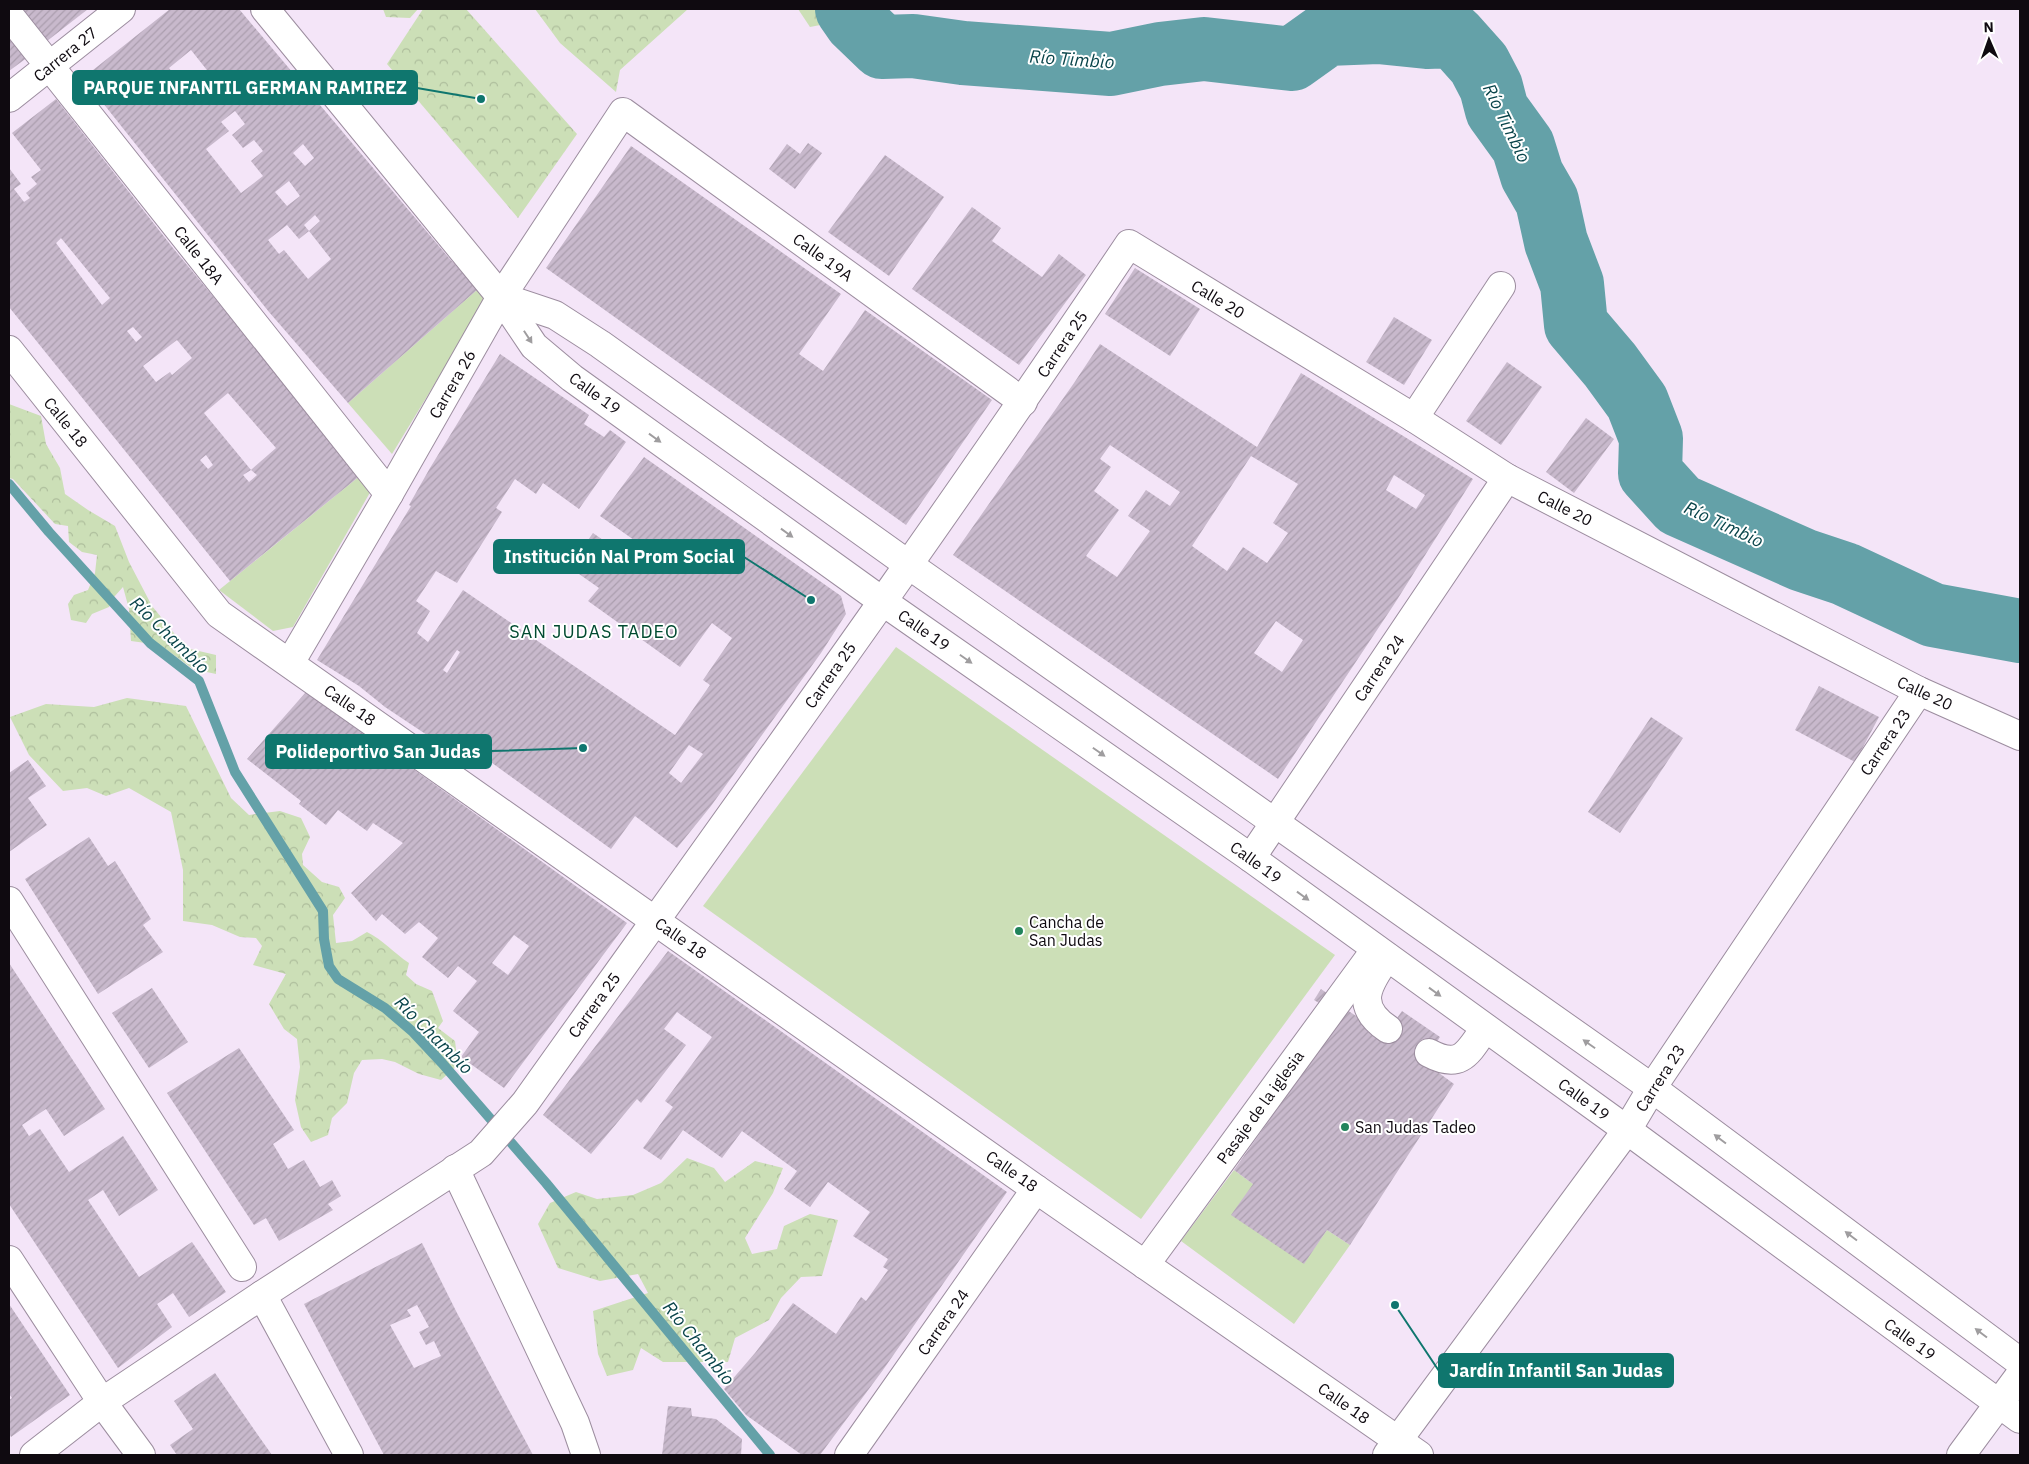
<svg xmlns="http://www.w3.org/2000/svg" width="2029" height="1464" viewBox="0 0 2029 1464" font-family="'IBM Plex Sans',sans-serif">
	<defs>
		<pattern id="forest-crowns" width="20" height="18" patternUnits="userSpaceOnUse" patternTransform="scale(1.25)"><rect width="20" height="18" fill="#ccdfb7"/><path d="M2 6a3 3 0 1 1 6 0M12 15a3 3 0 1 1 6 0" fill="none" stroke="#aebe9c"/></pattern>
		<pattern id="building-hatch" width="6" height="6" patternUnits="userSpaceOnUse" patternTransform="scale(1.25)"><rect width="6" height="6" fill="#c8b9cc"/><path d="M-1 1l2-2M0 6l6-6M5 7l2-2" fill="none" stroke="#ab9eae"/></pattern>
	</defs>
	<rect width="100%" height="100%" fill="#f4e5f8"/>
	<!-- grass -->
	<g fill="#ccdfb7">
		<path d="M 478,289 L 487,298 L 392,454 L 348,403 Z"/>
		<path d="M 361,475 L 372,489 L 293,627 L 273,631 L 219,590 Z"/>
		<path d="M 896,647 L 1335,955 L 1141,1219 L 703,906 Z"/>
		<path d="M 1234,1170 L 1253,1184 L 1304,1263 L 1327,1230 L 1350,1245 L 1294,1324 L 1181,1241 Z"/>
	</g>
	<!-- forest -->
	<g fill="url(#forest-crowns)">
		<path d="M 383,9 L 418,9 L 410,18 L 386,17 Z"/>
		<path d="M 423,9 L 466,9 L 577,134 L 518,218 L 387,64 Z"/>
		<path d="M 535,9 L 688,9 L 620,70 L 616,92 L 560,43 Z"/>
		<path d="M 798,9 L 836,9 L 841,21 L 810,27 Z"/>
		<path d="M 9,404 L 41,416 L 46,444 L 60,468 L 65,494 L 88,510 L 115,526 L 129,562 L 152,606 L 186,648 L 216,655 L 216,674 L 193,669 L 160,645 L 131,641 L 129,609 L 123,587 L 114,597 L 109,607 L 92,614 L 86,623 L 71,620 L 68,604 L 74,595 L 88,590 L 95,573 L 97,555 L 82,552 L 69,542 L 68,526 L 55,524 L 13,479 L 9,478 Z"/>
		<path d="M 127,698 L 186,706 L 231,798 L 249,815 L 280,811 L 301,818 L 310,837 L 302,854 L 303,865 L 322,882 L 339,887 L 345,898 L 333,915 L 336,943 L 352,941 L 367,932 C 383,940 394,953 409,963 L 406,975 L 416,984 L 432,991 L 443,1021 L 438,1028 L 455,1041 L 458,1065 L 441,1080 L 419,1074 L 395,1062 L 382,1059 L 362,1060 L 354,1073 L 347,1103 L 332,1118 L 328,1135 L 311,1142 L 301,1127 L 295,1100 L 300,1067 L 297,1039 L 284,1029 L 269,1004 L 286,974 L 253,965 L 262,946 L 256,938 L 240,937 L 212,925 L 183,921 L 183,870 L 171,812 L 129,788 L 106,796 L 87,788 L 63,791 L 29,755 L 10,717 L 46,704 L 94,707 Z"/>
		<path d="M 687,1158 L 714,1168 L 725,1182 L 755,1161 L 783,1168 L 773,1193 L 745,1238 L 752,1254 L 777,1249 L 784,1226 L 810,1214 L 838,1220 L 822,1276 L 801,1277 L 781,1298 L 769,1320 L 735,1338 L 728,1362 L 663,1362 L 641,1348 L 633,1370 L 607,1376 L 598,1354 L 593,1311 L 648,1293 L 638,1274 L 600,1281 L 558,1268 L 538,1224 L 550,1203 L 576,1192 L 597,1199 L 633,1195 L 661,1183 Z"/>
	</g>
	<g fill="none" stroke-linecap="round" stroke-linejoin="round">
		<!-- stream -->
		<path stroke="#64a1a8" stroke-width="10" d="M 9,484 L 49,532 L 150,643 L 199,681 L 235,772 L 323,911 L 324,939 L 329,966 L 338,979 L 385,1008 L 413,1032 L 442,1063 L 546,1183 L 770,1455"/>
		<!-- river -->
		<path stroke="#64a1a8" stroke-width="64" d="M 847,9 L 856,22 L 882,47 L 913,46 L 963,53 L 1111,64 L 1160,54 L 1204,49 L 1292,59 L 1327,34 L 1378,32 L 1427,37 L 1454,36 L 1479,64 L 1491,87 L 1497,110 L 1523,146 L 1532,175 L 1547,201 L 1556,242 L 1572,284 L 1576,325 L 1610,365 L 1637,402 L 1651,438 L 1650,473 L 1679,505 L 1803,560 L 1845,574 L 1933,615 L 2020,631"/>
	</g>
	<!-- building -->
	<g fill="url(#building-hatch)" fill-rule="evenodd">
		<path d="M 20,9 L 88,9 L 47,41 Z"/>
		<path d="M 170,9 L 239,9 L 449,258 L 478,289 L 348,403 L 269,312 L 83,78 ZM 191,50 L 214,79 L 198,92 L 183,72 L 176,77 L 169,68 ZM 235,111 L 245,124 L 232,135 L 243,148 L 254,140 L 263,151 L 251,161 L 263,176 L 241,193 L 206,149 L 229,131 L 221,122 ZM 303,144 L 314,158 L 305,166 L 293,153 ZM 289,181 L 300,196 L 287,206 L 275,192 ZM 315,215 L 320,221 L 309,231 L 331,259 L 308,279 L 284,250 L 279,254 L 268,240 L 287,225 L 299,239 L 309,231 L 304,225 Z"/>
		<path d="M 9,33 L 28,57 L 9,71 Z"/>
		<path d="M 56,99 L 173,248 L 361,475 L 230,581 L 9,307 L 9,168 L 21,184 L 14,189 L 24,202 L 30,198 L 26,193 L 37,184 L 31,177 L 41,170 L 12,133 ZM 61,238 L 110,298 L 102,305 L 56,243 ZM 133,327 L 142,337 L 136,342 L 127,331 ZM 177,340 L 192,358 L 172,375 L 170,372 L 156,382 L 143,366 ZM 228,393 L 276,448 L 251,470 L 257,475 L 249,482 L 243,475 L 251,470 L 204,413 ZM 206,455 L 213,465 L 208,469 L 200,460 Z"/>
		<path d="M 808,143 L 822,153 L 795,189 L 769,169 L 787,144 L 800,154 Z"/>
		<path d="M 631,146 L 841,294 L 799,354 L 823,371 L 865,310 L 992,400 L 906,525 L 546,268 Z"/>
		<path d="M 885,155 L 944,197 L 889,276 L 828,232 Z"/>
		<path d="M 972,207 L 1001,228 L 992,241 L 1042,277 L 1059,254 L 1086,275 L 1019,365 L 912,289 Z"/>
		<path d="M 1135,268 L 1200,309 L 1170,356 L 1105,314 Z"/>
		<path d="M 1394,317 L 1432,340 L 1404,385 L 1366,362 Z"/>
		<path d="M 1100,344 L 1257,447 L 1301,373 L 1473,479 L 1395,603 L 1278,779 L 953,555 L 1074,383 ZM 1110,445 L 1180,492 L 1170,506 L 1146,490 L 1128,516 L 1150,531 L 1117,577 L 1086,556 L 1119,510 L 1094,491 L 1111,467 L 1100,459 ZM 1251,456 L 1298,484 L 1273,523 L 1288,533 L 1267,563 L 1243,547 L 1227,571 L 1192,546 ZM 1394,475 L 1425,495 L 1416,509 L 1386,490 ZM 1276,621 L 1303,640 L 1282,672 L 1254,653 Z"/>
		<path d="M 500,354 L 589,415 L 584,424 L 604,437 L 610,430 L 626,442 L 579,509 L 543,483 L 536,494 L 515,479 L 496,508 L 502,512 L 457,583 L 436,571 L 416,601 L 430,611 L 417,633 L 428,642 L 463,590 L 675,735 L 710,685 L 703,680 L 732,638 L 712,623 L 680,667 L 588,601 L 599,588 L 569,567 L 593,533 L 623,554 L 634,540 L 600,516 L 644,457 L 841,596 L 846,614 L 821,653 L 711,806 L 677,848 L 635,816 L 611,849 L 477,752 L 469,763 L 385,707 L 359,686 L 317,660 L 411,506 L 409,505 L 430,468 ZM 457,650 L 460,652 L 447,673 L 443,670 ZM 689,745 L 703,754 L 681,783 L 669,773 Z"/>
		<path d="M 1507,362 L 1542,387 L 1501,445 L 1466,421 Z"/>
		<path d="M 1586,418 L 1614,439 L 1574,493 L 1546,472 Z"/>
		<path d="M 1819,686 L 1879,717 L 1855,762 L 1795,730 Z"/>
		<path d="M 306,692 L 627,923 L 504,1088 L 461,1057 L 479,1032 L 453,1011 L 477,981 L 458,966 L 448,978 L 422,957 L 438,938 L 419,922 L 405,934 L 382,914 L 376,921 L 351,893 L 403,843 L 373,823 L 367,831 L 338,810 L 326,825 L 299,804 L 301,801 L 247,759 ZM 514,935 L 529,946 L 508,975 L 492,963 Z"/>
		<path d="M 1651,717 L 1683,738 L 1620,833 L 1588,812 Z"/>
		<path d="M 28,760 L 46,786 L 28,798 L 47,825 L 9,852 L 9,773 Z"/>
		<path d="M 89,837 L 108,866 L 115,861 L 151,919 L 143,925 L 163,952 L 98,994 L 25,879 Z"/>
		<path d="M 668,951 L 1007,1192 L 883,1370 L 820,1455 L 802,1455 L 746,1415 L 724,1389 L 755,1353 L 793,1303 L 836,1334 L 861,1297 L 866,1301 L 888,1270 L 883,1267 L 888,1259 L 853,1236 L 870,1212 L 828,1182 L 810,1207 L 784,1189 L 797,1171 L 742,1131 L 722,1158 L 683,1130 L 661,1160 L 643,1148 L 673,1107 L 665,1101 L 712,1037 L 677,1012 L 664,1029 L 686,1045 L 641,1103 L 637,1099 L 591,1154 L 543,1115 Z"/>
		<path d="M 9,963 L 105,1109 L 64,1136 L 46,1109 L 22,1125 L 29,1136 L 40,1129 L 69,1172 L 123,1136 L 158,1190 L 119,1216 L 103,1190 L 88,1200 L 139,1277 L 192,1242 L 226,1292 L 189,1317 L 173,1293 L 157,1304 L 172,1327 L 118,1368 L 9,1204 Z"/>
		<path d="M 152,988 L 188,1042 L 149,1068 L 112,1013 Z"/>
		<path d="M 1321,989 L 1331,996 L 1324,1006 L 1314,1000 Z"/>
		<path d="M 1347,1010 L 1385,1035 L 1402,1011 L 1440,1037 L 1424,1062 L 1454,1084 L 1350,1245 L 1327,1230 L 1304,1264 L 1231,1215 L 1253,1184 L 1234,1170 Z"/>
		<path d="M 239,1048 L 294,1130 L 273,1144 L 288,1169 L 304,1160 L 320,1187 L 332,1180 L 341,1196 L 328,1204 L 333,1210 L 279,1241 L 266,1218 L 254,1225 L 167,1093 Z"/>
		<path d="M 422,1243 L 457,1313 L 533,1455 L 384,1455 L 338,1369 L 304,1304 ZM 417,1305 L 429,1327 L 419,1332 L 426,1345 L 434,1341 L 441,1356 L 414,1368 L 390,1325 L 411,1316 L 407,1310 Z"/>
		<path d="M 9,1304 L 70,1395 L 11,1437 L 9,1433 L 9,1400 L 12,1398 L 9,1394 Z"/>
		<path d="M 215,1373 L 253,1428 L 272,1455 L 177,1455 L 170,1445 L 193,1429 L 174,1401 Z"/>
		<path d="M 668,1406 L 691,1408 L 692,1416 L 716,1419 L 742,1439 L 741,1455 L 662,1455 Z"/>
	</g>
	<g fill="none" stroke-linecap="round" stroke-linejoin="round">
		<!-- pedestrian casing -->
		<g stroke="#9c8d9f" stroke-width="30">
			<g id="pedestrian">
				<path d="M 1387,957 C 1367,985 1354,1006 1388,1029"/>
				<path d="M 1429,1053 C 1461,1070 1468,1053 1485,1028"/>
			</g>
		</g>
		<!-- minor casing -->
		<g stroke="#9c8d9f" stroke-width="30">
			<g id="minor">
				<path d="M 265,9 L 501,297 L 534,346 L 572,378 L 882,601 L 1251,858 L 1627,1130 L 2020,1419"/>
				<path d="M 9,15 L 389,494"/>
				<path d="M 9,98 L 121,9"/>
				<path d="M 501,297 L 555,315 L 600,344 L 909,565 L 1652,1088 L 2020,1362"/>
				<path d="M 9,350 L 219,614 L 1036,1189 L 1419,1455"/>
				<path d="M 1414,418 L 1501,286"/>
				<path d="M 290,663 L 389,494 L 501,297 L 623,112 L 1023,402"/>
				<path d="M 1251,858 L 1507,478"/>
				<path d="M 9,901 L 242,1267"/>
				<path d="M 455,1169 L 575,1423 L 586,1455"/>
				<path d="M 9,1260 L 102,1402 L 141,1455"/>
				<path d="M 1145,1265 L 1376,949"/>
				<path d="M 262,1295 L 349,1455"/>
				<path d="M 34,1455 L 102,1402 L 262,1295 L 481,1153 L 525,1103 C 728,818 934,535 1129,244 L 1414,418 L 1507,478 L 1919,691 L 2020,736"/>
				<path d="M 849,1455 L 1036,1189"/>
				<path d="M 1387,1455 L 1627,1130 L 1652,1088 L 1919,691"/>
				<path d="M 1961,1455 L 2020,1375"/>
			</g>
		</g>
		<!-- pedestrian -->
		<use href="#pedestrian" stroke="#fff" stroke-width="28"/>
		<!-- minor -->
		<use href="#minor" stroke="#fff" stroke-width="28"/>
	</g>
	<!-- one-way arrows -->
	<defs><path id="oneway-solid" d="M-6-.8H1V-3.2L6.5 0L1 3.2V.8H-6Z" transform="scale(1.25)"/></defs>
	<g fill="#9f9d9f">
		<use href="#oneway-solid" transform="translate(528 337) rotate(57)"/>
		<use href="#oneway-solid" transform="translate(655 438) rotate(36)"/>
		<use href="#oneway-solid" transform="translate(787 533) rotate(36)"/>
		<use href="#oneway-solid" transform="translate(966 659) rotate(35)"/>
		<use href="#oneway-solid" transform="translate(1099 752) rotate(35)"/>
		<use href="#oneway-solid" transform="translate(1303 896) rotate(36)"/>
		<use href="#oneway-solid" transform="translate(1435 992) rotate(36)"/>
		<use href="#oneway-solid" transform="translate(1589 1044) rotate(-145)"/>
		<use href="#oneway-solid" transform="translate(1720 1139) rotate(-143)"/>
		<use href="#oneway-solid" transform="translate(1851 1236) rotate(-143)"/>
		<use href="#oneway-solid" transform="translate(1981 1333) rotate(-143)"/>
	</g>
	<!-- markers -->
	<g fill="#21835b" stroke="#fff" stroke-width="2">
		<circle cx="1019" cy="931" r="5"/>
		<circle cx="1345" cy="1127" r="5"/>
	</g>
	<g text-anchor="middle" dominant-baseline="central" stroke-width="4" stroke-linejoin="round" paint-order="stroke">
		<!-- street labels -->
		<g font-size="16" fill="#0f0a10" stroke="#fff">
			<text transform="translate(65 54) rotate(-39)">Carrera 27</text>
			<text transform="translate(199 255) rotate(52)">Calle 18A</text>
			<text transform="translate(823 257) rotate(36)">Calle 19A</text>
			<text transform="translate(1218 299) rotate(31)">Calle 20</text>
			<text transform="translate(1062 344) rotate(-56)">Carrera 25</text>
			<text transform="translate(452 384) rotate(-60)">Carrera 26</text>
			<text transform="translate(595 393) rotate(36)">Calle 19</text>
			<text transform="translate(66 422) rotate(51)">Calle 18</text>
			<text transform="translate(1565 508) rotate(27)">Calle 20</text>
			<text transform="translate(924 630) rotate(35)">Calle 19</text>
			<text transform="translate(1379 668) rotate(-56)">Carrera 24</text>
			<text transform="translate(830 675) rotate(-55)">Carrera 25</text>
			<text transform="translate(1925 693) rotate(25)">Calle 20</text>
			<text transform="translate(350 705) rotate(35)">Calle 18</text>
			<text transform="translate(1885 742) rotate(-56)">Carrera 23</text>
			<text transform="translate(1256 862) rotate(36)">Calle 19</text>
			<text transform="translate(681 938) rotate(35)">Calle 18</text>
			<text transform="translate(594 1005) rotate(-54)">Carrera 25</text>
			<text transform="translate(1660 1078) rotate(-57)">Carrera 23</text>
			<text transform="translate(1584 1099) rotate(36)">Calle 19</text>
			<text transform="translate(1260 1107) rotate(-54)">Pasaje de la iglesia</text>
			<text transform="translate(1012 1171) rotate(35)">Calle 18</text>
			<text transform="translate(943 1322) rotate(-55)">Carrera 24</text>
			<text transform="translate(1910 1339) rotate(36)">Calle 19</text>
			<text transform="translate(1344 1403) rotate(35)">Calle 18</text>
		</g>
		<!-- poi labels -->
		<g font-size="16" fill="#0f0a10" stroke="#fff" text-anchor="start">
			<text x="1029" y="922">Cancha de<tspan x="1029" dy="18">San Judas</tspan></text>
			<text x="1355" y="1127">San Judas Tadeo</text>
		</g>
		<!-- water labels -->
		<g font-size="18" font-style="italic" fill="#09444a" stroke="#fff">
			<text transform="translate(1072 59) rotate(4)">Río Timbio</text>
			<text transform="translate(1507 123) rotate(64)">Río Timbio</text>
			<text transform="translate(1724 524) rotate(25)">Río Timbio</text>
			<text transform="translate(170 635) rotate(44)">Río Chambío</text>
			<text transform="translate(434 1035) rotate(45)">Río Chambío</text>
			<text transform="translate(699 1343) rotate(51)">Río Chambío</text>
		</g>
		<!-- neighbourhood labels -->
		<g font-size="18" letter-spacing="1" fill="#004a30" stroke="#fff">
			<text x="594" y="631">SAN JUDAS TADEO</text>
		</g>
	</g>
	<!-- callouts -->
	<path fill="none" stroke="#0f766e" stroke-width="2" d="M481 99L417 88M811 600L744 557M583 748L491 751M1395 1305L1439 1371"/>
	<g fill="#0f766e" stroke="#fff" stroke-width="2">
		<circle cx="481" cy="99" r="5"/>
		<circle cx="811" cy="600" r="5"/>
		<circle cx="583" cy="748" r="5"/>
		<circle cx="1395" cy="1305" r="5"/>
	</g>
	<g fill="#0f766e" stroke="#0f766e" stroke-width="2">
		<rect x="73" y="71" width="344" height="33" rx="5"/>
		<rect x="494" y="540" width="250" height="33" rx="5"/>
		<rect x="266" y="735" width="225" height="33" rx="5"/>
		<rect x="1439" y="1354" width="234" height="33" rx="5"/>
	</g>
	<g font-size="18" text-anchor="middle" font-weight="bold" fill="#fff">
		<text x="245" y="94">PARQUE INFANTIL GERMAN RAMIREZ</text>
		<text x="619" y="563">Institución Nal Prom Social</text>
		<text x="378" y="758">Polideportivo San Judas</text>
		<text x="1556" y="1377">Jardín Infantil San Judas</text>
	</g>
	<!-- border -->
	<rect width="2029" height="1464" fill="none" stroke="#0f0a10" stroke-width="20"/>
	<!-- north arrow -->
	<g transform="translate(1989 40) rotate(358)" stroke="#ffffff" stroke-width="4" paint-order="stroke">
	<path d="M0-4L9 19L0 12L-9 19Z" fill="#0f0a10"/>
	<text y="-8" font-size="14" font-weight="bold" text-anchor="middle" fill="#0f0a10">N</text>
	</g>
</svg>
